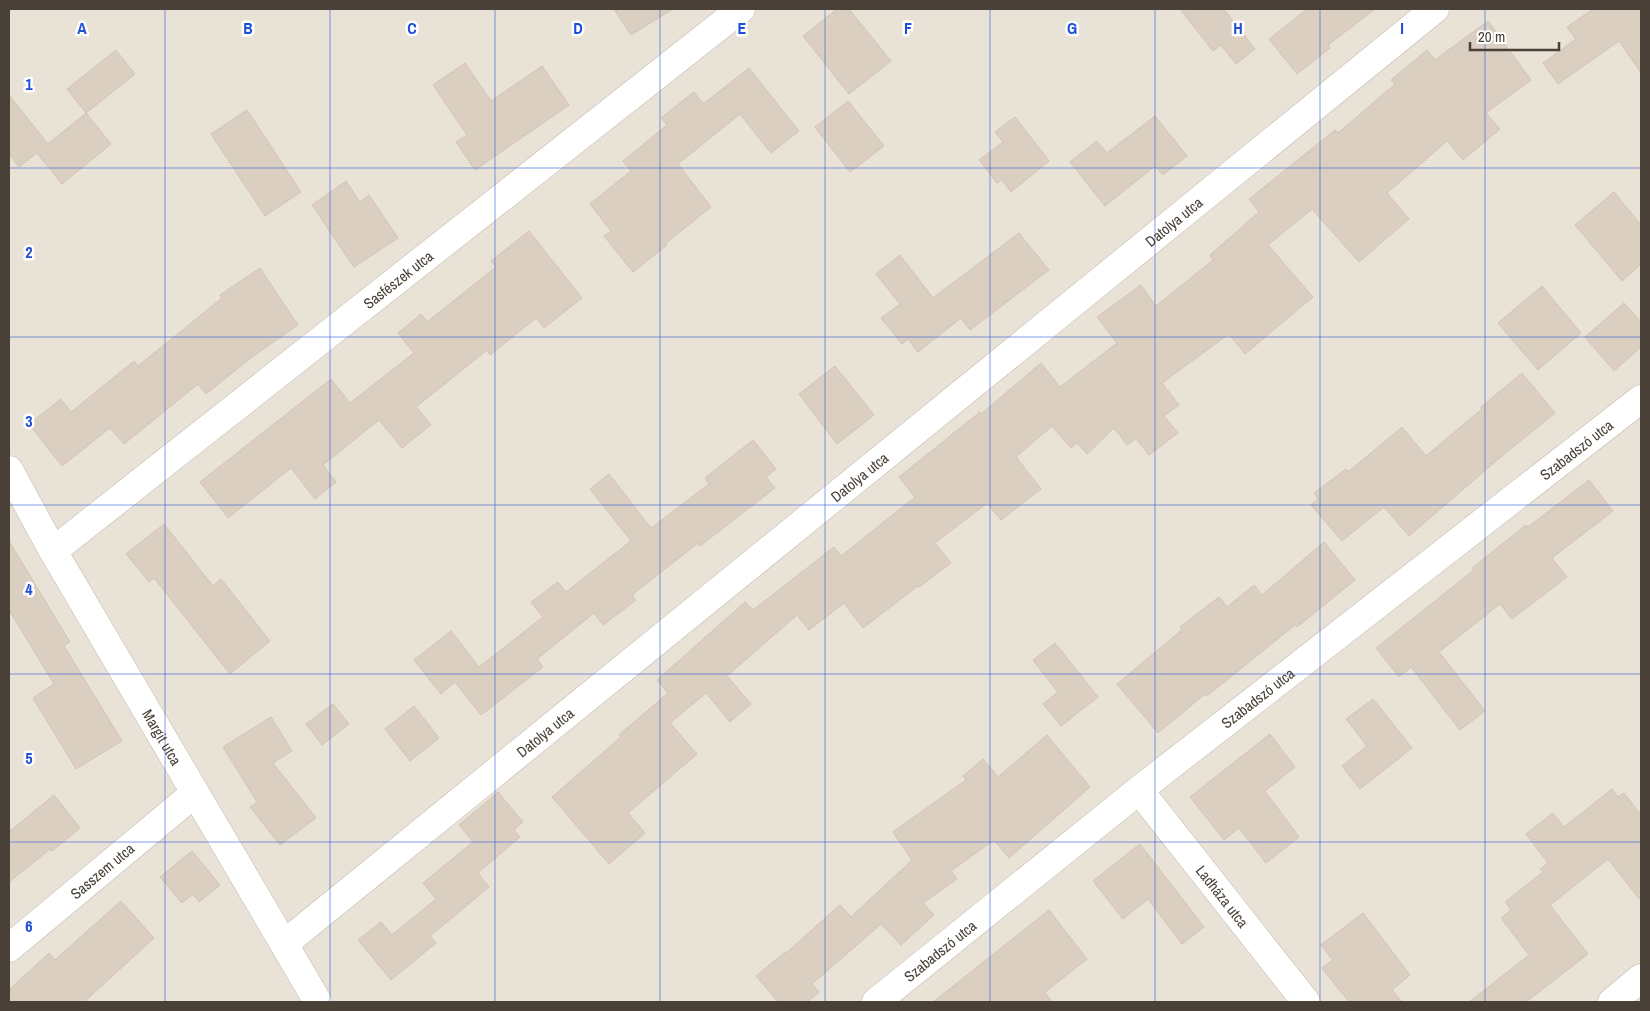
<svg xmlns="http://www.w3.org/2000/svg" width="1650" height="1011" viewBox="0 0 1650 1011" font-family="'Archivo Narrow',sans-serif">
	<rect width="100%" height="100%" fill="#f5f1e9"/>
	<!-- residential -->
	<rect fill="#e9e3d7" x="9" y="9" width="1632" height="993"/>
	<!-- building -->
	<g fill="#dacfc1" stroke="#d2c4b1">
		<path d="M 614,9 L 673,9 L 631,35 Z"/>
		<path d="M 837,9 L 849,9 L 891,61 L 849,94 L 803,36 Z"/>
		<path d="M 1180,9 L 1224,9 L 1255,49 L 1236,64 L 1221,45 L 1213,51 Z"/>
		<path d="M 1307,9 L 1375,9 L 1328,45 L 1330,48 L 1297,74 L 1269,39 Z"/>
		<path d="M 1593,9 L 1641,9 L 1641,73 L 1619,41 L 1558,84 L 1543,63 L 1576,39 L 1567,27 Z"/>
		<path d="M 1488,21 L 1531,80 L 1486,113 L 1500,129 L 1463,160 L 1447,141 L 1387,193 L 1409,219 L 1359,262 L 1312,209 L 1268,245 L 1313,297 L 1245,354 L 1229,334 L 1162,383 L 1179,405 L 1164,416 L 1178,433 L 1149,455 L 1136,439 L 1127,445 L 1114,428 L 1087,454 L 1077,443 L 1071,448 L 1052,426 L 1016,457 L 1041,489 L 1001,520 L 987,503 L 935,543 L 951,563 L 919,587 L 918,586 L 863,628 L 844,603 L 809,630 L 797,615 L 727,676 L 751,704 L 730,722 L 706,693 L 670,723 L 697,754 L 628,813 L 645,833 L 609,864 L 552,797 L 621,737 L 619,735 L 668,693 L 657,680 L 745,602 L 753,610 L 834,547 L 841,556 L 915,497 L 899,477 L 980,412 L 981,414 L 1041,363 L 1060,387 L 1117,343 L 1097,317 L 1141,285 L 1156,306 L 1213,260 L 1210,255 L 1259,212 L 1249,199 L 1335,130 L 1338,133 L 1395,84 L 1391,80 L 1427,50 L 1435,60 Z"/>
		<path d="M 116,50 L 135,74 L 86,113 L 67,89 Z"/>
		<path d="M 465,63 L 491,101 L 542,66 L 569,105 L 475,170 L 456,142 L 467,135 L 433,85 Z"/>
		<path d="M 749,68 L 799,131 L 771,153 L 740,114 L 678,164 L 711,207 L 665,244 L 667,245 L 633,272 L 604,236 L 611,231 L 590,204 L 631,171 L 623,161 L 667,125 L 661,118 L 694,92 L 703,104 Z"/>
		<path d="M 9,95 L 48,144 L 86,113 L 111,144 L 62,184 L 37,153 L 19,167 L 9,154 Z"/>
		<path d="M 848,101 L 884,146 L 850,172 L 815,127 Z"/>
		<path d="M 247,110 L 301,192 L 265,216 L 211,134 Z"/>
		<path d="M 1155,116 L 1187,156 L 1163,175 L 1155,166 L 1105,206 L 1070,162 L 1097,141 L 1107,153 Z"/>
		<path d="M 1015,117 L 1049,161 L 1011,192 L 1002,180 L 997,183 L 979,160 L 1003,142 L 995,132 Z"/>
		<path d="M 346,181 L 360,202 L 369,195 L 398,238 L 354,267 L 312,205 Z"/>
		<path d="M 1614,192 L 1641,225 L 1641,264 L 1622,281 L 1575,225 Z"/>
		<path d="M 529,231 L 582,298 L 544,328 L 536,318 L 490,355 L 487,350 L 416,407 L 431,425 L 402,448 L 379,420 L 323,465 L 336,482 L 315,499 L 291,468 L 228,518 L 200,482 L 331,379 L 350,403 L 414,353 L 398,333 L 421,314 L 427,322 L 496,267 L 491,261 Z"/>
		<path d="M 1019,233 L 1049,270 L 970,330 L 961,318 L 918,352 L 908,339 L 902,344 L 881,318 L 900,304 L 876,274 L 900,255 L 933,298 Z"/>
		<path d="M 260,268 L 298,325 L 252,357 L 206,394 L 198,384 L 124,444 L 110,428 L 62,466 L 29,424 L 61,399 L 71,412 L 134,361 L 138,366 L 222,298 L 220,295 Z"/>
		<path d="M 1542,286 L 1581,333 L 1538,370 L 1498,323 Z"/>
		<path d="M 1624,303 L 1641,322 L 1641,347 L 1614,371 L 1585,337 Z"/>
		<path d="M 835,366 L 874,415 L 837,444 L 799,394 Z"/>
		<path d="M 1522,373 L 1555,413 L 1496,461 L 1409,536 L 1384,507 L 1342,541 L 1311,505 L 1318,499 L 1314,493 L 1346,469 L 1348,472 L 1402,427 L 1426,456 L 1482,409 L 1481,407 Z"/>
		<path d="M 753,440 L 776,469 L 766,477 L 775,488 L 700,546 L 698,543 L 632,595 L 636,600 L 603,625 L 594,613 L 537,659 L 543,667 L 481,715 L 455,682 L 441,694 L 414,660 L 451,631 L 479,667 L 543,617 L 531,602 L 558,582 L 566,592 L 631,541 L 590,489 L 609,474 L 651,528 L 709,484 L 705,478 Z"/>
		<path d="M 1589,480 L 1613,511 L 1552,558 L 1567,577 L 1512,619 L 1500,604 L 1439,652 L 1485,711 L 1460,730 L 1411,667 L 1399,677 L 1376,648 L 1474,570 L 1472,568 L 1526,525 L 1528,527 Z"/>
		<path d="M 164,524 L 213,586 L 221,579 L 270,641 L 230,674 L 154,578 L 149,582 L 126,554 Z"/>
		<path d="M 9,541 L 70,642 L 64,646 L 122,741 L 76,769 L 33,698 L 54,684 L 9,610 Z"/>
		<path d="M 1324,542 L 1355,580 L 1297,627 L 1295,625 L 1207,696 L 1205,694 L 1158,733 L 1117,684 L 1182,630 L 1180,627 L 1219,597 L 1227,607 L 1254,585 L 1262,595 Z"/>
		<path d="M 1055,643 L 1098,697 L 1061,726 L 1043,704 L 1058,692 L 1033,660 Z"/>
		<path d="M 1373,699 L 1412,748 L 1360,789 L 1342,766 L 1367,746 L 1346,719 Z"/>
		<path d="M 333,704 L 349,724 L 322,745 L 306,724 Z"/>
		<path d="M 414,706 L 439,738 L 410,761 L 385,729 Z"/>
		<path d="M 271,717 L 292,751 L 273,763 L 316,818 L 280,845 L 250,807 L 257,802 L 223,747 Z"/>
		<path d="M 1270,734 L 1295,767 L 1265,791 L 1299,837 L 1266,863 L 1239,828 L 1224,840 L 1190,797 Z"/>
		<path d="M 1047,735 L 1090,787 L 1009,858 L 994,840 L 951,871 L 957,879 L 923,903 L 934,915 L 901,945 L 881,924 L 812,984 L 819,992 L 807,1002 L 778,1002 L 756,976 L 785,952 L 786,953 L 840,905 L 851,917 L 912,860 L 893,832 L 966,780 L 963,776 L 983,759 L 998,777 Z"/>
		<path d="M 1612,789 L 1618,797 L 1624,793 L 1641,815 L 1641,901 L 1608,859 L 1550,905 L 1588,954 L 1526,1002 L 1469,1002 L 1529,955 L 1501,918 L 1511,910 L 1505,902 L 1543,872 L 1540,869 L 1548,863 L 1526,834 L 1553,813 L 1564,827 Z"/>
		<path d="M 498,792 L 523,822 L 514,830 L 520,837 L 478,873 L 489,887 L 430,936 L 436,943 L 391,980 L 358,940 L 381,922 L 392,935 L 436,899 L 423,883 L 473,842 L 459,825 Z"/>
		<path d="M 54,795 L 80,828 L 52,851 L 50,849 L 9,882 L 9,832 Z"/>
		<path d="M 1140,844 L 1204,927 L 1182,944 L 1148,899 L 1123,919 L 1093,881 Z"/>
		<path d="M 192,851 L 220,885 L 199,902 L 193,894 L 182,903 L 160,877 Z"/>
		<path d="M 121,901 L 154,938 L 84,1002 L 9,1002 L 9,990 L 49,953 L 55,960 Z"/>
		<path d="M 1049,910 L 1087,959 L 1045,992 L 1052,1002 L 933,1002 Z"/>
		<path d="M 1363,913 L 1410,975 L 1392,990 L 1402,1002 L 1349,1002 L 1322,968 L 1333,960 L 1321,945 Z"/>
	</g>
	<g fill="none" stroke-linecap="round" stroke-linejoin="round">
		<!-- minor casing -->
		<g stroke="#c1b8ab" stroke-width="29">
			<g id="minor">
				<path id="s1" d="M 9,470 L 53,551 L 318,1002"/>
				<path id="s2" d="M 53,551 L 741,9"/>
				<path id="s3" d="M 1139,790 L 1306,1002"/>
				<path id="s4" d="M 284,944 L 1435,9"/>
				<path id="s5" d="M 9,948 L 195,793"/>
				<path id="s6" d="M 876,1002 L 1139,790 L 1641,399"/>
				<path d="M 1612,1002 L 1641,978"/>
			</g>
		</g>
		<!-- minor -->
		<use href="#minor" stroke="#fff" stroke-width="28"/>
	</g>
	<!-- grid -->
	<path fill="none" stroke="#1d4ed8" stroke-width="1" stroke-opacity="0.55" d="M 165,9 L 165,1002M 330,9 L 330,1002M 495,9 L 495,1002M 660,9 L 660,1002M 825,9 L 825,1002M 990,9 L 990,1002M 1155,9 L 1155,1002M 1320,9 L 1320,1002M 1485,9 L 1485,1002M 9,168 L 1641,168M 9,337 L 1641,337M 9,505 L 1641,505M 9,674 L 1641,674M 9,842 L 1641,842"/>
	<g text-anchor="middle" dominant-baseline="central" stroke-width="5" stroke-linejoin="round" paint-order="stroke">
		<!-- street labels -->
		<g font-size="15" fill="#494137" stroke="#fff">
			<text stroke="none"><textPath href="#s4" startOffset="1146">Datolya utca</textPath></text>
			<text stroke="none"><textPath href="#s2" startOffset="439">Sasfészek utca</textPath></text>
			<text stroke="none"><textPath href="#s6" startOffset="892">Szabadszó utca</textPath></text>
			<text stroke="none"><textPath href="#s4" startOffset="741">Datolya utca</textPath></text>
			<text stroke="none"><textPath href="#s6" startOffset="488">Szabadszó utca</textPath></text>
			<text stroke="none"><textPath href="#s4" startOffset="336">Datolya utca</textPath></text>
			<text stroke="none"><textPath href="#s1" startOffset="308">Margit utca</textPath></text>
			<text stroke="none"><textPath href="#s5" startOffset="121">Sasszem utca</textPath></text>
			<text stroke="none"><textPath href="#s3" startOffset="135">Ladháza utca</textPath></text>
			<text stroke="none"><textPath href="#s6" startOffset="82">Szabadszó utca</textPath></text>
		</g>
	</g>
	<g font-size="16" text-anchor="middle" font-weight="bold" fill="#1d4ed8" stroke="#fff" stroke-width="5" stroke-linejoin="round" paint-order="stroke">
		<text x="82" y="34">A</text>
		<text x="248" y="34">B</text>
		<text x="412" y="34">C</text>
		<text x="578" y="34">D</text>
		<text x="742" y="34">E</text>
		<text x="908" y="34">F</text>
		<text x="1072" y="34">G</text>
		<text x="1238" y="34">H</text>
		<text x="1402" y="34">I</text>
		<text x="29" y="90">1</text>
		<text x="29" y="258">2</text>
		<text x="29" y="427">3</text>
		<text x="29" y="595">4</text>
		<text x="29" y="764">5</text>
		<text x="29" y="932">6</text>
	</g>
	<!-- border -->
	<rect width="1650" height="1011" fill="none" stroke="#494137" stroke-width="20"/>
	<!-- scale -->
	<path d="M1470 42v8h89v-8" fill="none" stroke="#494137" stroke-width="2.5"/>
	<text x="1478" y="42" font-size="15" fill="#494137" stroke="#ffffff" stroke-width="4" paint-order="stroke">20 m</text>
</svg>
